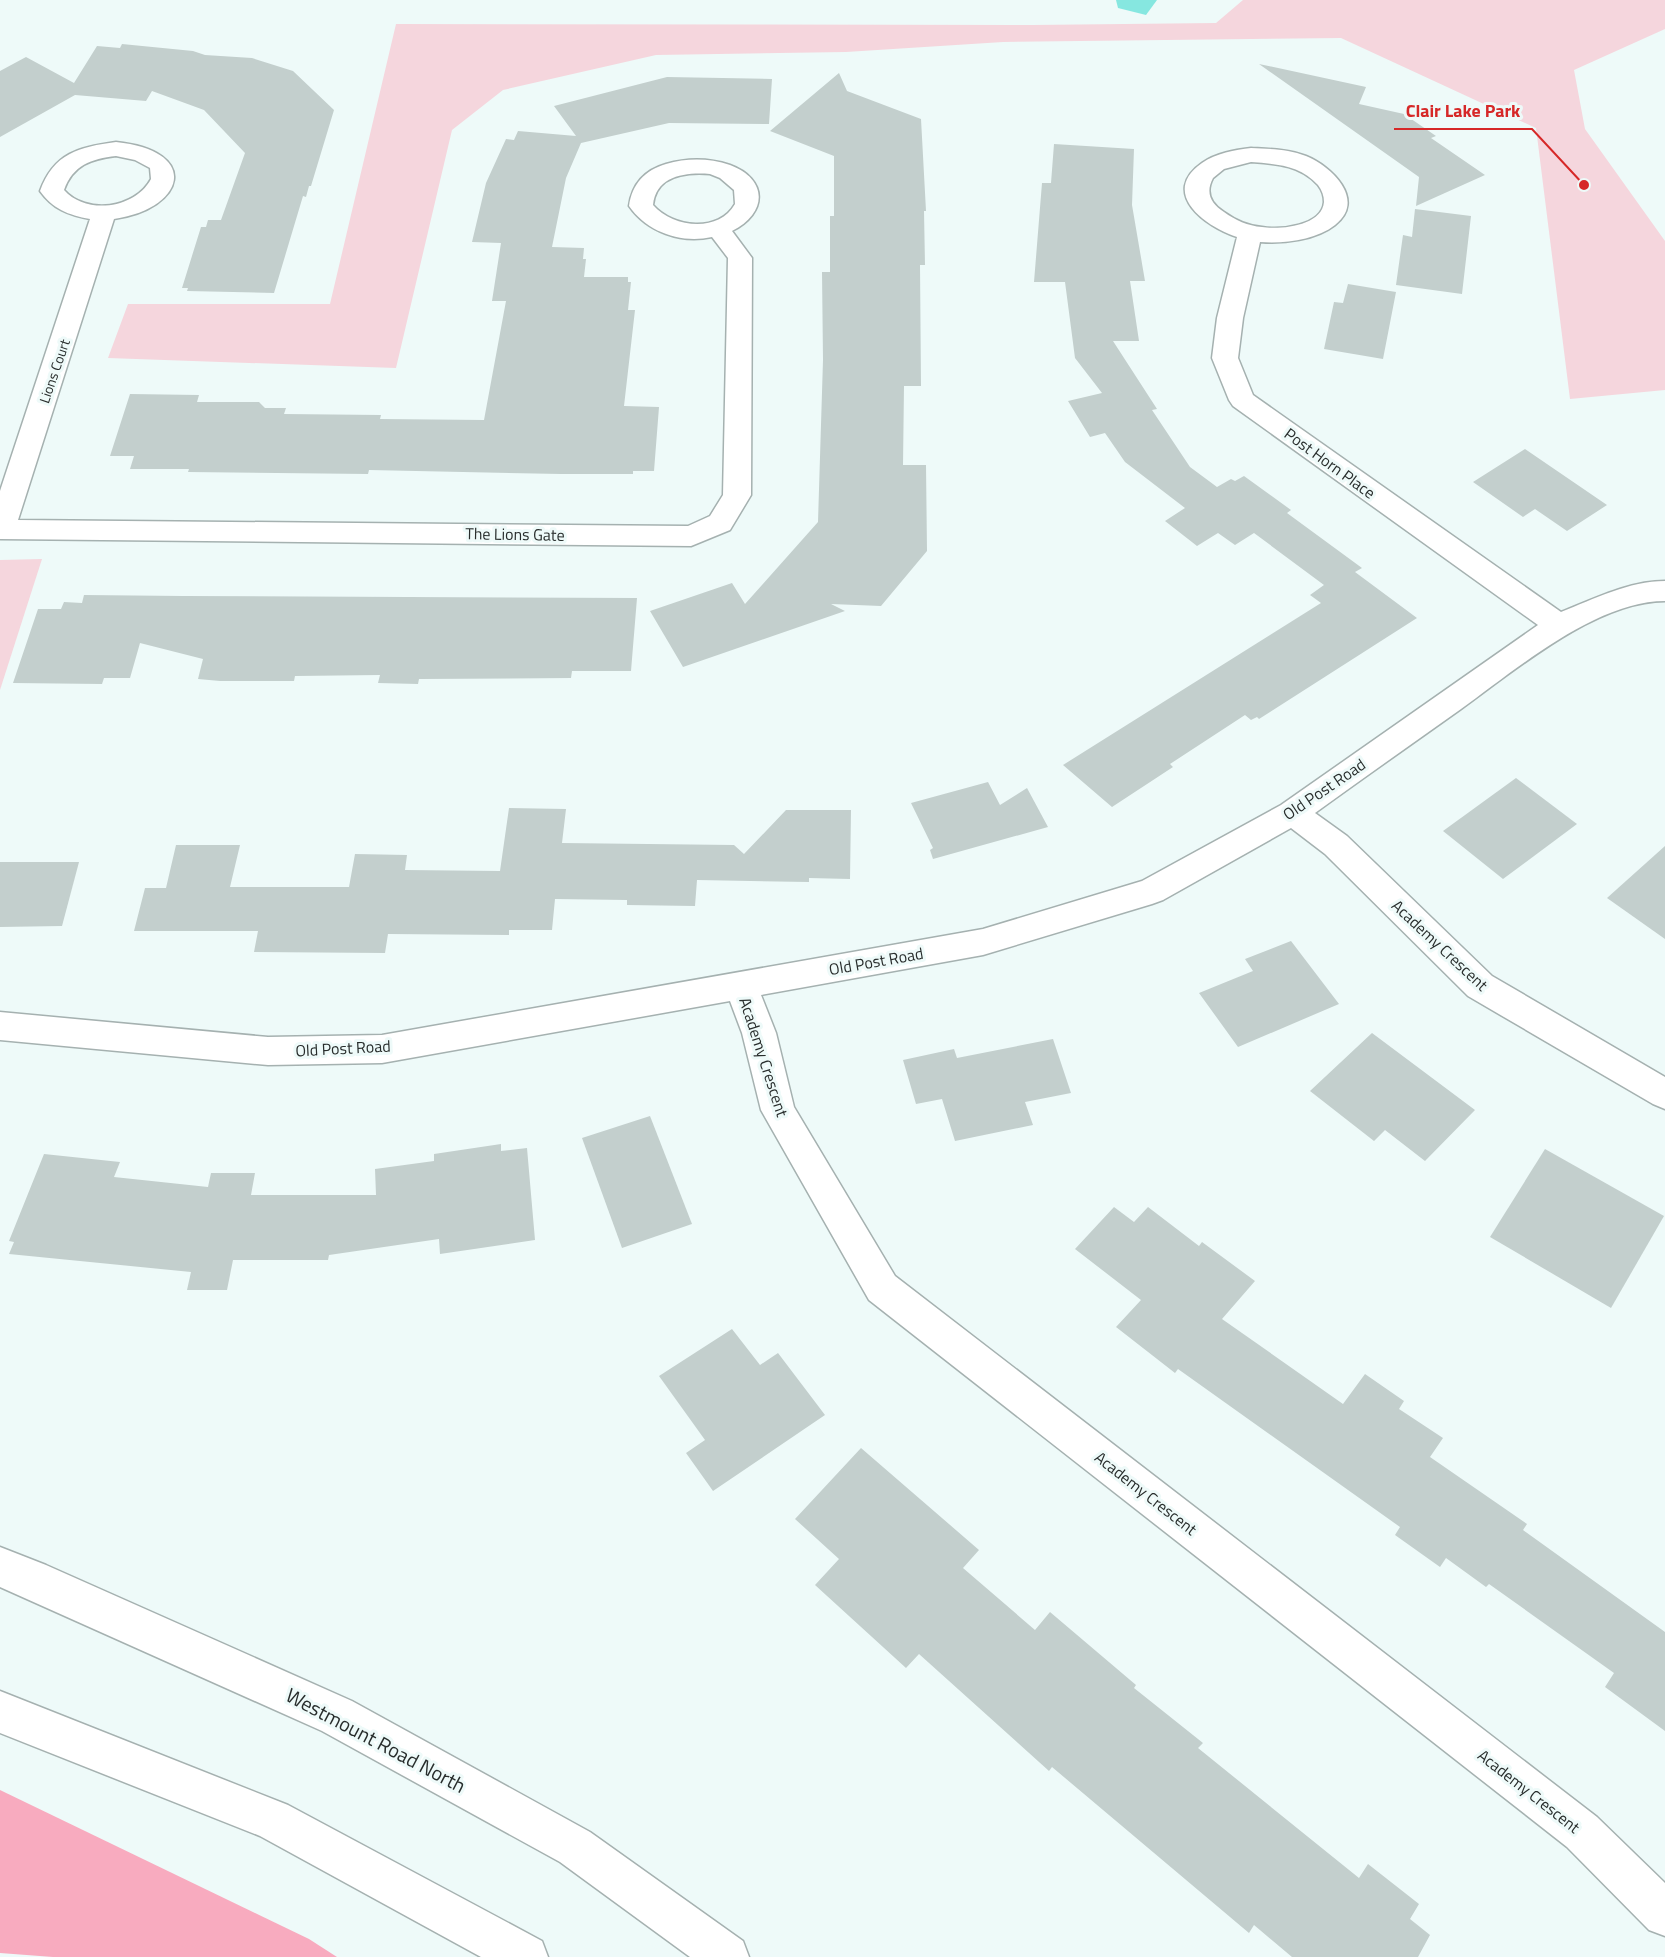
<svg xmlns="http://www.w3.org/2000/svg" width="1665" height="1957" viewBox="0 0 1665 1957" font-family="'Titillium Web',sans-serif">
	<rect width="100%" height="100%" fill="#eefaf9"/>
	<!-- green -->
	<g fill="#f5d6dd">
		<path d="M 1243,0 L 1665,0 L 1665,29 L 1574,70 L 1585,129 L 1665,241 L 1665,390 L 1570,399 L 1536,128 L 1341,38 L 1003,42 L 846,52 L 656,55 L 503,90 L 452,130 L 396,368 L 108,358 L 128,304 L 330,304 L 396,24 L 1032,25 L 1216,23 Z"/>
		<path d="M 42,559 L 0,690 L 0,560 Z"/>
	</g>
	<!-- forest -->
	<path fill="#f8abbf" d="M 0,1790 L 309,1939 L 337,1957 L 53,1957 L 0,1953 Z"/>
	<!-- water -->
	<path fill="#86e7e0" d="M 1116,0 L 1157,0 L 1146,15 L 1118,8 Z"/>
	<!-- building -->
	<g fill="#c3cfcd">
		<path d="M 122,44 L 193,51 L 205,55 L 252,58 L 293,71 L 334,110 L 311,186 L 309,186 L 306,197 L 303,196 L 274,293 L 187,291 L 188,288 L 182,288 L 201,227 L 206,227 L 208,220 L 221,220 L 245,153 L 204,110 L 152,91 L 146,101 L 75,95 L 0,137 L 0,71 L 26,57 L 74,83 L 97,46 L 120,48 Z"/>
		<path d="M 1259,64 L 1366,87 L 1359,104 L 1404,114 L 1436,136 L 1431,138 L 1485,175 L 1416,206 L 1419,177 Z"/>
		<path d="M 839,73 L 847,91 L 921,119 L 926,211 L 924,211 L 925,265 L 920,265 L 921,386 L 904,386 L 903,465 L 926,465 L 927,551 L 881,606 L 831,604 L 845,611 L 683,667 L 650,611 L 732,583 L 745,604 L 818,522 L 823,360 L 822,272 L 830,272 L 830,216 L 834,216 L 834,156 L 770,131 Z"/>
		<path d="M 667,77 L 772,79 L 769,124 L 669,123 L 581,143 L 566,178 L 552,247 L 584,248 L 583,259 L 586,259 L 584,277 L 628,277 L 628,282 L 631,282 L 628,310 L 635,310 L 624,406 L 659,407 L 654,471 L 633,471 L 633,474 L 561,474 L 369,470 L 368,474 L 188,472 L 189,469 L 130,469 L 134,456 L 110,456 L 130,394 L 199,395 L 197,402 L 259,402 L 265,408 L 286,408 L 284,414 L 381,415 L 380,419 L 484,420 L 506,301 L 492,301 L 501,243 L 472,242 L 486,183 L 506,139 L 514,140 L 518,131 L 576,136 L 554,106 Z"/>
		<path d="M 1054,144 L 1134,149 L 1132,205 L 1145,281 L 1130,281 L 1139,341 L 1113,341 L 1157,409 L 1152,410 L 1190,467 L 1217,487 L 1231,479 L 1235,481 L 1244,476 L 1291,510 L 1287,513 L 1362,568 L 1355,572 L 1417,618 L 1259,719 L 1257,717 L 1251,720 L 1245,715 L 1170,764 L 1173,767 L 1112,807 L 1063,765 L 1321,603 L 1310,595 L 1324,585 L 1254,533 L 1235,545 L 1218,533 L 1197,546 L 1165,521 L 1185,508 L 1125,462 L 1105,433 L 1090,437 L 1068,401 L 1102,393 L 1075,358 L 1065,282 L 1034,282 L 1042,183 L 1051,183 Z"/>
		<path d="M 1415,209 L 1471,216 L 1462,294 L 1396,285 L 1403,235 L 1412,237 Z"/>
		<path d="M 1348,284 L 1396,292 L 1383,359 L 1324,349 L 1334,302 L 1343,303 Z"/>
		<path d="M 1525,449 L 1607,505 L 1567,531 L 1535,509 L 1523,517 L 1473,482 Z"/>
		<path d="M 84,595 L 183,596 L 637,598 L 631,671 L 572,671 L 571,678 L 419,679 L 418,684 L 378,683 L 380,675 L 295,676 L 294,681 L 220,681 L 198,679 L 203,659 L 140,643 L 130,678 L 104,678 L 102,684 L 13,683 L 38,609 L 61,609 L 64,602 L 82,603 Z"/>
		<path d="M 1516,778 L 1577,824 L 1503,879 L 1443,831 Z"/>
		<path d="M 988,782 L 1000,805 L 1027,788 L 1048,827 L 933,859 L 930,850 L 933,848 L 911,803 Z"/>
		<path d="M 509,808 L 566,809 L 562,843 L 734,845 L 744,854 L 786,810 L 851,810 L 850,879 L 809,878 L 809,882 L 697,880 L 695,906 L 627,905 L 627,900 L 555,899 L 552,930 L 509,930 L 509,935 L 388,934 L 385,953 L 254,952 L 258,931 L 134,931 L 145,888 L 166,888 L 176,845 L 240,845 L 230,887 L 349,887 L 355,854 L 407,855 L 405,870 L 500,871 Z"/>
		<path d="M 1665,846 L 1665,939 L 1607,898 Z"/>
		<path d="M 0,862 L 79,862 L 62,926 L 0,927 Z"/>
		<path d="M 1291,941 L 1339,1004 L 1238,1047 L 1199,993 L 1253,971 L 1245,959 Z"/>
		<path d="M 1372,1033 L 1475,1110 L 1425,1161 L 1385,1130 L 1374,1141 L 1310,1091 Z"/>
		<path d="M 1053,1039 L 1071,1093 L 1025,1102 L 1033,1125 L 955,1141 L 942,1099 L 916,1104 L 903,1060 L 954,1049 L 957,1058 Z"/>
		<path d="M 650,1116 L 692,1224 L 622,1248 L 582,1138 Z"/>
		<path d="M 501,1144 L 501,1151 L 527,1148 L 535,1240 L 440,1254 L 439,1239 L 329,1255 L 328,1260 L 233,1260 L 227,1290 L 187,1290 L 191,1272 L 9,1254 L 14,1242 L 9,1241 L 44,1154 L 120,1162 L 114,1177 L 208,1187 L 211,1173 L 255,1173 L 251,1195 L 376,1195 L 375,1169 L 434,1161 L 434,1154 Z"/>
		<path d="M 1545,1149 L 1664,1216 L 1611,1308 L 1490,1237 Z"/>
		<path d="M 1114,1207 L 1134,1222 L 1148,1207 L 1199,1246 L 1202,1242 L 1255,1281 L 1222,1319 L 1343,1404 L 1365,1374 L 1404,1401 L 1399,1409 L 1443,1438 L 1430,1457 L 1527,1524 L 1523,1530 L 1665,1632 L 1665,1731 L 1605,1687 L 1614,1673 L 1489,1584 L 1486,1587 L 1446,1558 L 1440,1567 L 1395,1535 L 1400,1527 L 1178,1369 L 1175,1373 L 1116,1327 L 1141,1300 L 1075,1249 Z"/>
		<path d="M 732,1329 L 760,1365 L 778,1353 L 825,1415 L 713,1491 L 686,1453 L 705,1440 L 659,1376 Z"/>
		<path d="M 861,1448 L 979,1550 L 963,1568 L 1035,1630 L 1050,1612 L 1136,1685 L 1134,1688 L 1203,1743 L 1198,1748 L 1359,1878 L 1368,1864 L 1419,1904 L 1410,1919 L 1430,1935 L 1418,1957 L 1292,1957 L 1254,1925 L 1249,1933 L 1052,1767 L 1049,1771 L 919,1654 L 906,1668 L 815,1585 L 839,1559 L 795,1519 Z"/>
	</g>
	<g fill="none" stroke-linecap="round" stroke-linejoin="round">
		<!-- minor casing -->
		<g stroke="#a5b1b0" stroke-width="3">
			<g id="minor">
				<path d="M 116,142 C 202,151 185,209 114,219 L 18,520 L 688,526 L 710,516 L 723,495 L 728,258 L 712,237 C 681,244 647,232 629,206 C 632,184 645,170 666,164 C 687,158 709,158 730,165 C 768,179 768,213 732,231 L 752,258 L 751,495 L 730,530 L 691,546 L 0,539 L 0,491 L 90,219 C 68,215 53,209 40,191 C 54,153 79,147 116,142 ZM 116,156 L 135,160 L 150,168 L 151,179 C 135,209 86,215 64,190 C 73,165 91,159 116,156 ZM 710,174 L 720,178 L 734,190 L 735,204 C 719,233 673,228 653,205 C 656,176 685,172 710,174 Z"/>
				<path d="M 1251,148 C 1270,149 1288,149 1306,156 C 1331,166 1367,200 1335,225 C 1316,240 1284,244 1260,242 L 1243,318 L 1238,358 L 1253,395 L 1561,612 C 1594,599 1629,581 1665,581 L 1665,601 C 1596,601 1515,670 1461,709 C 1412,744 1363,778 1315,813 L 1347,836 L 1492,976 L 1665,1077 L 1665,1109 L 1653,1104 L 1468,996 L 1325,854 L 1291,828 L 1163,900 L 1152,904 L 983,955 L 761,995 L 776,1033 L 794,1107 L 895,1276 L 1597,1817 L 1665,1883 L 1665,1936 L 1649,1930 L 1567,1847 L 869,1300 L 761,1110 L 742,1033 L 730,1001 L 382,1063 L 268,1065 L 0,1040 L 0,1012 L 268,1037 L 382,1035 L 983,929 L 1142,881 L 1281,805 L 1538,625 L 1233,406 L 1229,400 L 1212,358 L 1217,318 L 1237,237 C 1206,227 1159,193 1202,163 C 1216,153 1235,150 1251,148 ZM 1251,162 C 1276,164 1300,165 1318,185 C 1322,190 1324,196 1324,202 C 1322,226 1280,230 1262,227 C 1248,226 1235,220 1224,212 C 1211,204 1205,193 1213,178 L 1224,169 Z"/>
			</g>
		</g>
		<!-- major casing -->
		<g stroke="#a5b1b0" stroke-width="3">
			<g id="major">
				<path d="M 0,1547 L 46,1565 L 352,1701 L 590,1832 L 743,1941 L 749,1957 L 690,1957 L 560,1862 L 322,1731 L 0,1587 Z"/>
				<path d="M 0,1691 L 288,1805 L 542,1941 L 548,1957 L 481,1957 L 260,1836 L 0,1733 Z"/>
			</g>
		</g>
		<!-- minor -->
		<use href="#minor" fill="#fff" fill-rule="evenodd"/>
		<!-- major -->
		<use href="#major" fill="#fff" fill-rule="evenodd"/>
	</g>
	<g text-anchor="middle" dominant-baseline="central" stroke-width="6" stroke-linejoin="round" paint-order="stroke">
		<!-- far-street labels -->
		<g font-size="14" fill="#282d2c" stroke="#eefaf9">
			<text transform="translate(54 371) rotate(-71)">Lions Court</text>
		</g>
		<!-- street labels -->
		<g font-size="16" fill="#282d2c" stroke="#eefaf9">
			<text transform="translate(1330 463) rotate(36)">Post Horn Place</text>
			<text transform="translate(515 534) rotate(1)">The Lions Gate</text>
			<text transform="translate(1324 789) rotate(-34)">Old Post Road</text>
			<text transform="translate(1440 945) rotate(43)">Academy Crescent</text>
			<text transform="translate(876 961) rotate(-10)">Old Post Road</text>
			<text transform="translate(343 1048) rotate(-3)">Old Post Road</text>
			<text transform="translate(764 1057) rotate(72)">Academy Crescent</text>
			<text transform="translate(1146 1493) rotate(38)">Academy Crescent</text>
			<text transform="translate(1529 1791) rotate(38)">Academy Crescent</text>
		</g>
		<!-- near-street labels -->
		<g font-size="20" fill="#282d2c" stroke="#eefaf9">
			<text transform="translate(376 1740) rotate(28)">Westmount Road North</text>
		</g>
	</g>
	<!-- callouts -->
	<path fill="none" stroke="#d62828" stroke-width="2" d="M1584 185L1532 129H1394"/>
	<circle fill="#d62828" stroke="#eefaf9" stroke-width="2" cx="1584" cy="185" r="6"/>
	<g font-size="18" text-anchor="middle" font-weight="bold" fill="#d62828" stroke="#eefaf9" stroke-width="6" stroke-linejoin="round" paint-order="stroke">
		<text x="1463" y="117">Clair Lake Park</text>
	</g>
</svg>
